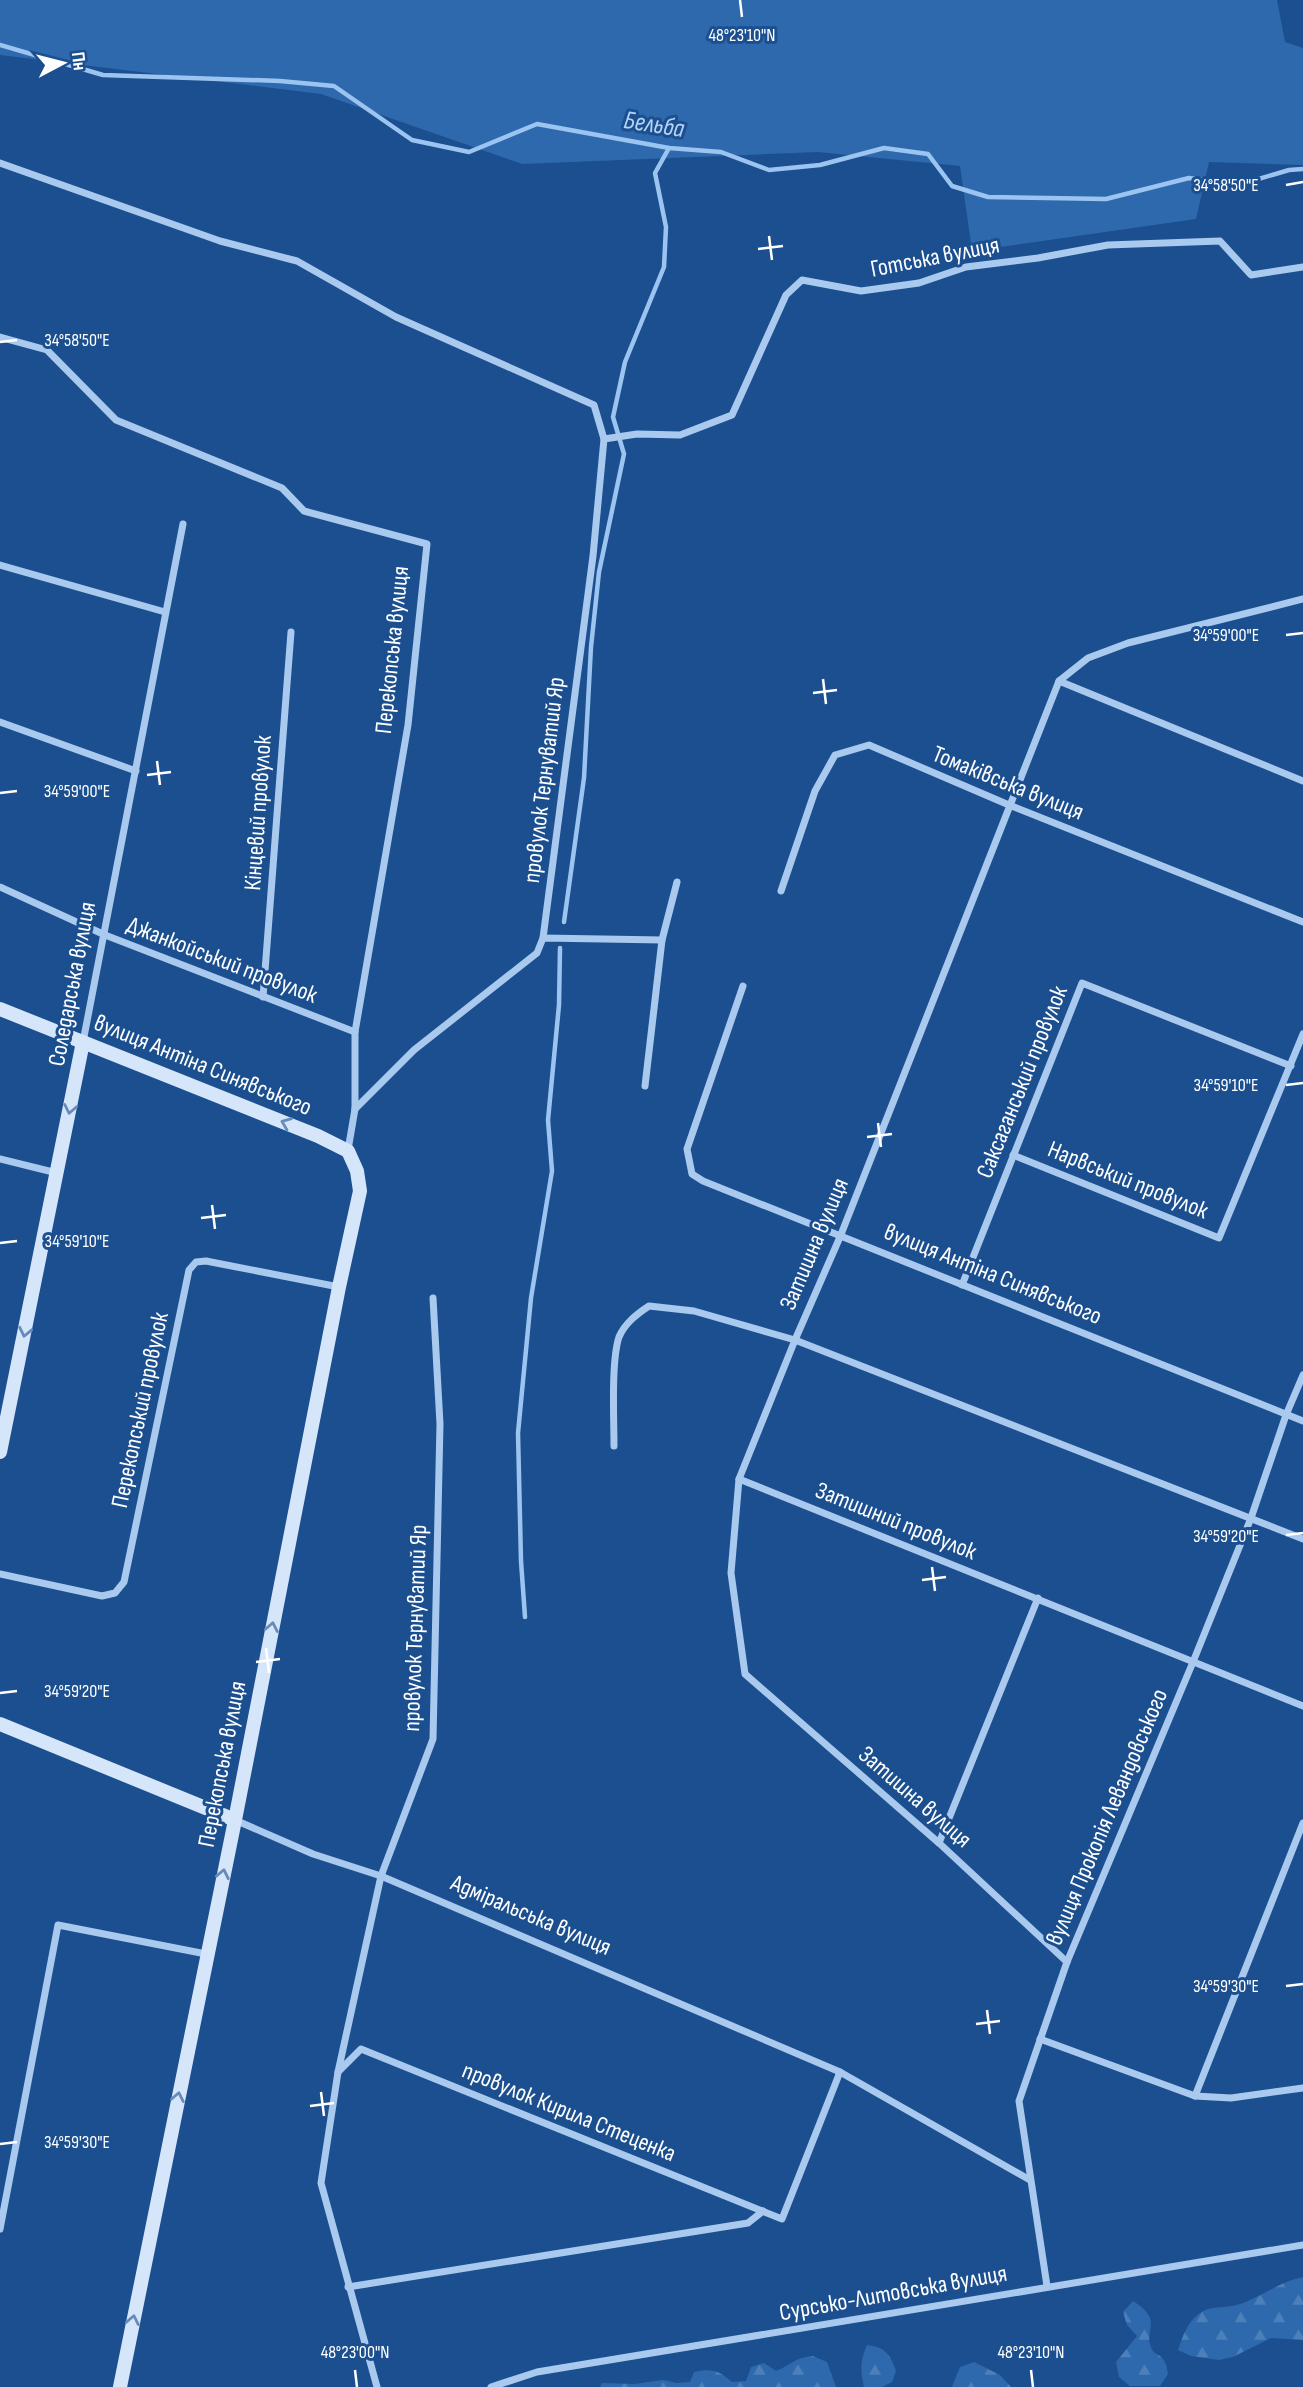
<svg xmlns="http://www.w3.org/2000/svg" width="1303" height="2387" viewBox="0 0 1303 2387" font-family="'Sofia Sans Condensed',sans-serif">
	<defs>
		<pattern id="forest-firs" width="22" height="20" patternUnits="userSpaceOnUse" patternTransform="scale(1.75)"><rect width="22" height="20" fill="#2e69ad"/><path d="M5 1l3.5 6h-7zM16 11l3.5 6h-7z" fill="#4d80b9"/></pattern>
	</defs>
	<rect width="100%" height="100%" fill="#1b4f8f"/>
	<!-- grass -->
	<path fill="#2e69ad" d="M 0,0 L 1277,0 L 1285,42 L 1303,48 L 1303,165 L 1209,162 L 1196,219 L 972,251 L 960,166 L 818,152 L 522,164 L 321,94 L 0,55 Z"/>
	<!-- forest -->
	<g fill="url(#forest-firs)">
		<path d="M 1303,2277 L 1303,2340 L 1271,2338 L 1233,2357 L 1219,2360 L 1191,2356 L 1178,2350 C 1183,2336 1187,2322 1200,2313 C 1210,2306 1221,2308 1232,2306 C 1257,2301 1277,2282 1303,2277 Z"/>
		<path d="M 1133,2301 C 1166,2322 1141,2330 1153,2351 C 1155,2354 1160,2355 1162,2358 C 1166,2362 1167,2368 1168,2374 L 1160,2386 L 1130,2386 L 1119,2377 L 1116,2362 L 1137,2336 L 1127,2325 L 1123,2312 Z"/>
		<path d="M 867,2345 C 885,2347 890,2354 896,2371 L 892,2382 L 882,2387 L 864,2387 C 860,2371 860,2360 867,2345 Z"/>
		<path d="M 813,2356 L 827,2362 L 836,2387 L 600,2387 L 602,2383 L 634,2384 L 663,2380 L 677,2383 L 690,2382 L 694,2372 C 711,2368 719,2370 732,2382 L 746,2381 L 751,2367 L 764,2363 L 776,2371 C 791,2365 796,2357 813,2356 Z"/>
		<path d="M 974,2362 L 1000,2375 L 1011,2387 L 952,2387 L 960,2367 Z"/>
	</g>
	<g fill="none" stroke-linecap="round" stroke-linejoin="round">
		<!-- stream -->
		<g stroke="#9cc4f0" stroke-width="4.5">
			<path d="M 0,45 L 103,75 L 280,81 L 334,86 L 412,140 L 469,152 L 537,124 L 669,148 L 721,152 L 769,170 L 820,165 L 884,148 L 928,154 L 952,186 L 988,197 L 1106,199 L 1189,178 L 1238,185 L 1289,170 L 1303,169"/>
			<path d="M 564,922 L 584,778 L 591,647 L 599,572 L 624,454 L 613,417 L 625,362 L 664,267 L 666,227 L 655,173 L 669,148"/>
			<path d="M 525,1617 L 521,1561 L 518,1433 L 531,1298 L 552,1171 L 548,1120 L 559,1005 L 560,948"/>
		</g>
		<!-- street -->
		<g stroke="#a9c9ee" stroke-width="7">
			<path d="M 0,163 L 220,241 L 297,261 L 396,317 L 594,405 L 604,439 L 593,556 L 543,938"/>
			<path d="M 0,337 L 47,350 L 116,420 L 282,488 L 304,511 L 427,544 L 408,725 L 355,1032 L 355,1109 L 348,1150"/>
			<path d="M 604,439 L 637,434 L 680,435 L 732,415 L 786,295 L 802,280 L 861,291 L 919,283 L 966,267 L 1038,258 L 1108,245 L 1220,241 L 1251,275 L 1303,267"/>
			<path d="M 0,565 L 165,612"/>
			<path d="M 1059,681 L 1303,781"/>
			<path d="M 0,722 L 136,771"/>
			<path d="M 0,887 L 105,935 L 355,1032"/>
			<path d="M 781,891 L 815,791 L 835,755 L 869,745 L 1009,805 L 1303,922"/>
			<path d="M 743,986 L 687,1149 L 692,1174 L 703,1181 L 1303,1421"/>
			<path d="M 263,997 L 291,632"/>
			<path d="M 83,1042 L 183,524"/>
			<path d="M 645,1086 L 662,940 L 677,882"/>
			<path d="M 355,1109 L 414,1050 L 537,953 L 543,938 L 662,940"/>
			<path d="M 1013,1155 L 1219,1238 L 1303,1034"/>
			<path d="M 0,1159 L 57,1173"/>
			<path d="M 962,1285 L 1082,983 L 1291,1066"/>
			<path d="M 433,1298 L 440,1424 L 433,1739 L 381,1876 L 338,2072 L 361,2049 L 782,2219 L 840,2072"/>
			<path d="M 614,1446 C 614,1419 611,1361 619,1337 C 625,1323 637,1314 649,1306 L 694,1311 L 795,1340 L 1303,1539"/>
			<path d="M 739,1479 L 1303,1706"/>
			<path d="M 0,1574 L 102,1596 L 115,1593 L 124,1582 L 189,1270 L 196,1262 L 206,1261 L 339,1287"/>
			<path d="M 235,1820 L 313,1854 L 381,1876 L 840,2072 L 1030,2180"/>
			<path d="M 939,1843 L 1038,1598"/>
			<path d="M 1067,1962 L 939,1843 L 745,1674 L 731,1573 L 739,1479 L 795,1340 L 840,1237 L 1059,681 L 1088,658 L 1128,643 L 1303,599"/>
			<path d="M 1040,2039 L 1195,2096 L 1231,2098 L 1303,2088"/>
			<path d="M 338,2072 L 321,2183 L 377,2387"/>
			<path d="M 1195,2096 L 1303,1823"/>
			<path d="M 0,2229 L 58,1925 L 206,1954"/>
			<path d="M 1047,2286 L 1019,2101 L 1067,1962 L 1193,1662 L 1251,1518 L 1286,1415 L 1303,1375"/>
			<path d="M 348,2287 L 748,2223 L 763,2211"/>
			<path d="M 491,2387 L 537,2372 L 1303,2245"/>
		</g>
		<!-- secondary -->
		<g stroke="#d6e6fa" stroke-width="14">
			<path d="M 0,1009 L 318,1136 L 348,1151 L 357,1171 L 360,1191 L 339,1287 L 235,1820 L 120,2387"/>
			<path d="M 0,1452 L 83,1042"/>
			<path d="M 0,1724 L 235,1820"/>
		</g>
	</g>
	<!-- one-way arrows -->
	<defs><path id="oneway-chevron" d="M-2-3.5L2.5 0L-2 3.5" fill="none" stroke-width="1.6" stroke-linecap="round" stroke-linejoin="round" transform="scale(1.75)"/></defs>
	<g stroke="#668bba">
		<use href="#oneway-chevron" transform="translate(70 1109) rotate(101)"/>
		<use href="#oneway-chevron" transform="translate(286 1123) rotate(-158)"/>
		<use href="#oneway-chevron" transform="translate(25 1332) rotate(102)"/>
		<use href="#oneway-chevron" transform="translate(272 1627) rotate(-79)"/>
		<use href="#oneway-chevron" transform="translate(223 1874) rotate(-78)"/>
		<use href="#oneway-chevron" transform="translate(178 2097) rotate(-79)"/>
		<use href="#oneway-chevron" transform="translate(133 2320) rotate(-79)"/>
	</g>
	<!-- ticks -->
	<path fill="none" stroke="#fff" stroke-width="2.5" d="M 740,0 L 742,17M 1286,185 L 1303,182M 769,236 L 772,260M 758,249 L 783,246M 0,342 L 17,340M 1286,635 L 1303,633M 823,679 L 826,704M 813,693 L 837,690M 157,761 L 160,785M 147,775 L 171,772M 0,793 L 17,791M 1286,1085 L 1303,1083M 878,1123 L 881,1147M 867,1137 L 892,1134M 212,1205 L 215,1229M 201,1218 L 226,1215M 0,1243 L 17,1241M 1286,1535 L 1303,1533M 932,1567 L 935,1591M 922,1580 L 946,1577M 266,1648 L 269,1673M 256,1662 L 280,1659M 0,1693 L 17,1691M 1286,1986 L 1303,1984M 987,2010 L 990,2034M 976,2024 L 1000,2021M 321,2092 L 324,2116M 310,2106 L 334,2103M 0,2144 L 17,2142M 355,2370 L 357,2387M 1031,2370 L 1033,2387"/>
	<g text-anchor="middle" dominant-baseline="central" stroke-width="6" stroke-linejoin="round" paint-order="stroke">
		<!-- street labels -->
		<g font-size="24" fill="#fff" stroke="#1b4f8f">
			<text transform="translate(935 257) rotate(-11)">Готська вулиця</text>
			<text transform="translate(392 650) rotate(-84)">Перекопська вулиця</text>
			<text transform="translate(544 780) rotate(-83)">провулок Тернуватий Яр</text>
			<text transform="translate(1008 783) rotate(22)">Томаківська вулиця</text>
			<text transform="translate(258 813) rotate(-86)">Кінцевий провулок</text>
			<text transform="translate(222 960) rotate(21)">Джанкойський провулок</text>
			<text transform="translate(72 984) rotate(-79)">Соледарська вулиця</text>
			<text transform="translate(203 1065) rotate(22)">вулиця Антіна Синявського</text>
			<text transform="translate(1022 1082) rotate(-68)">Саксаганський провулок</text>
			<text transform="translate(1128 1180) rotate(22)">Нарвський провулок</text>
			<text transform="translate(814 1244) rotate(-67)">Затишна вулиця</text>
			<text transform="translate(993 1274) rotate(22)">вулиця Антіна Синявського</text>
			<text transform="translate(140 1410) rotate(-78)">Перекопський провулок</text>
			<text transform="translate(896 1521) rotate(22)">Затишний провулок</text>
			<text transform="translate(415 1628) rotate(-88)">провулок Тернуватий Яр</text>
			<text transform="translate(222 1764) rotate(-79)">Перекопська вулиця</text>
			<text transform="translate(915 1797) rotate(41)">Затишна вулиця</text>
			<text transform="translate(1107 1817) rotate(-67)">вулиця Прокопія Левандовського</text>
			<text transform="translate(531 1915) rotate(23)">Адміральська вулиця</text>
			<text transform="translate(569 2112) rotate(22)">провулок Кирила Стеценка</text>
			<text transform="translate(893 2293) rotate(-10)">Сурсько-Литовська вулиця</text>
		</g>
		<!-- water labels -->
		<g font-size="26" font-style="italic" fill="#b5d3f5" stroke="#1b4f8f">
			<text transform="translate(654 125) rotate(9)">Бельба</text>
		</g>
	</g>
	<g font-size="18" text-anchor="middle" fill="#fff" stroke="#1b4f8f" stroke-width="6" stroke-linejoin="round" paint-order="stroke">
		<text x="742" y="41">48°23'10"N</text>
		<text x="1226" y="191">34°58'50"E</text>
		<text x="77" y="346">34°58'50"E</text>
		<text x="1226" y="641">34°59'00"E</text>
		<text x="77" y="797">34°59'00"E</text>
		<text x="1226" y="1091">34°59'10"E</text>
		<text x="77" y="1247">34°59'10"E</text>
		<text x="1226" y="1542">34°59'20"E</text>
		<text x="77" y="1697">34°59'20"E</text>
		<text x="1226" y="1992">34°59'30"E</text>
		<text x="77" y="2148">34°59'30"E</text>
		<text x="355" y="2358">48°23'00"N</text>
		<text x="1031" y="2358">48°23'10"N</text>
	</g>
	<!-- north arrow -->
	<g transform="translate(63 63) rotate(83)" stroke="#1b4f8f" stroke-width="5" paint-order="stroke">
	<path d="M0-5L12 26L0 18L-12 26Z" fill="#ffffff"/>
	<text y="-10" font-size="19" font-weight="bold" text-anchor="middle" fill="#ffffff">Пн</text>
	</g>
</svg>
